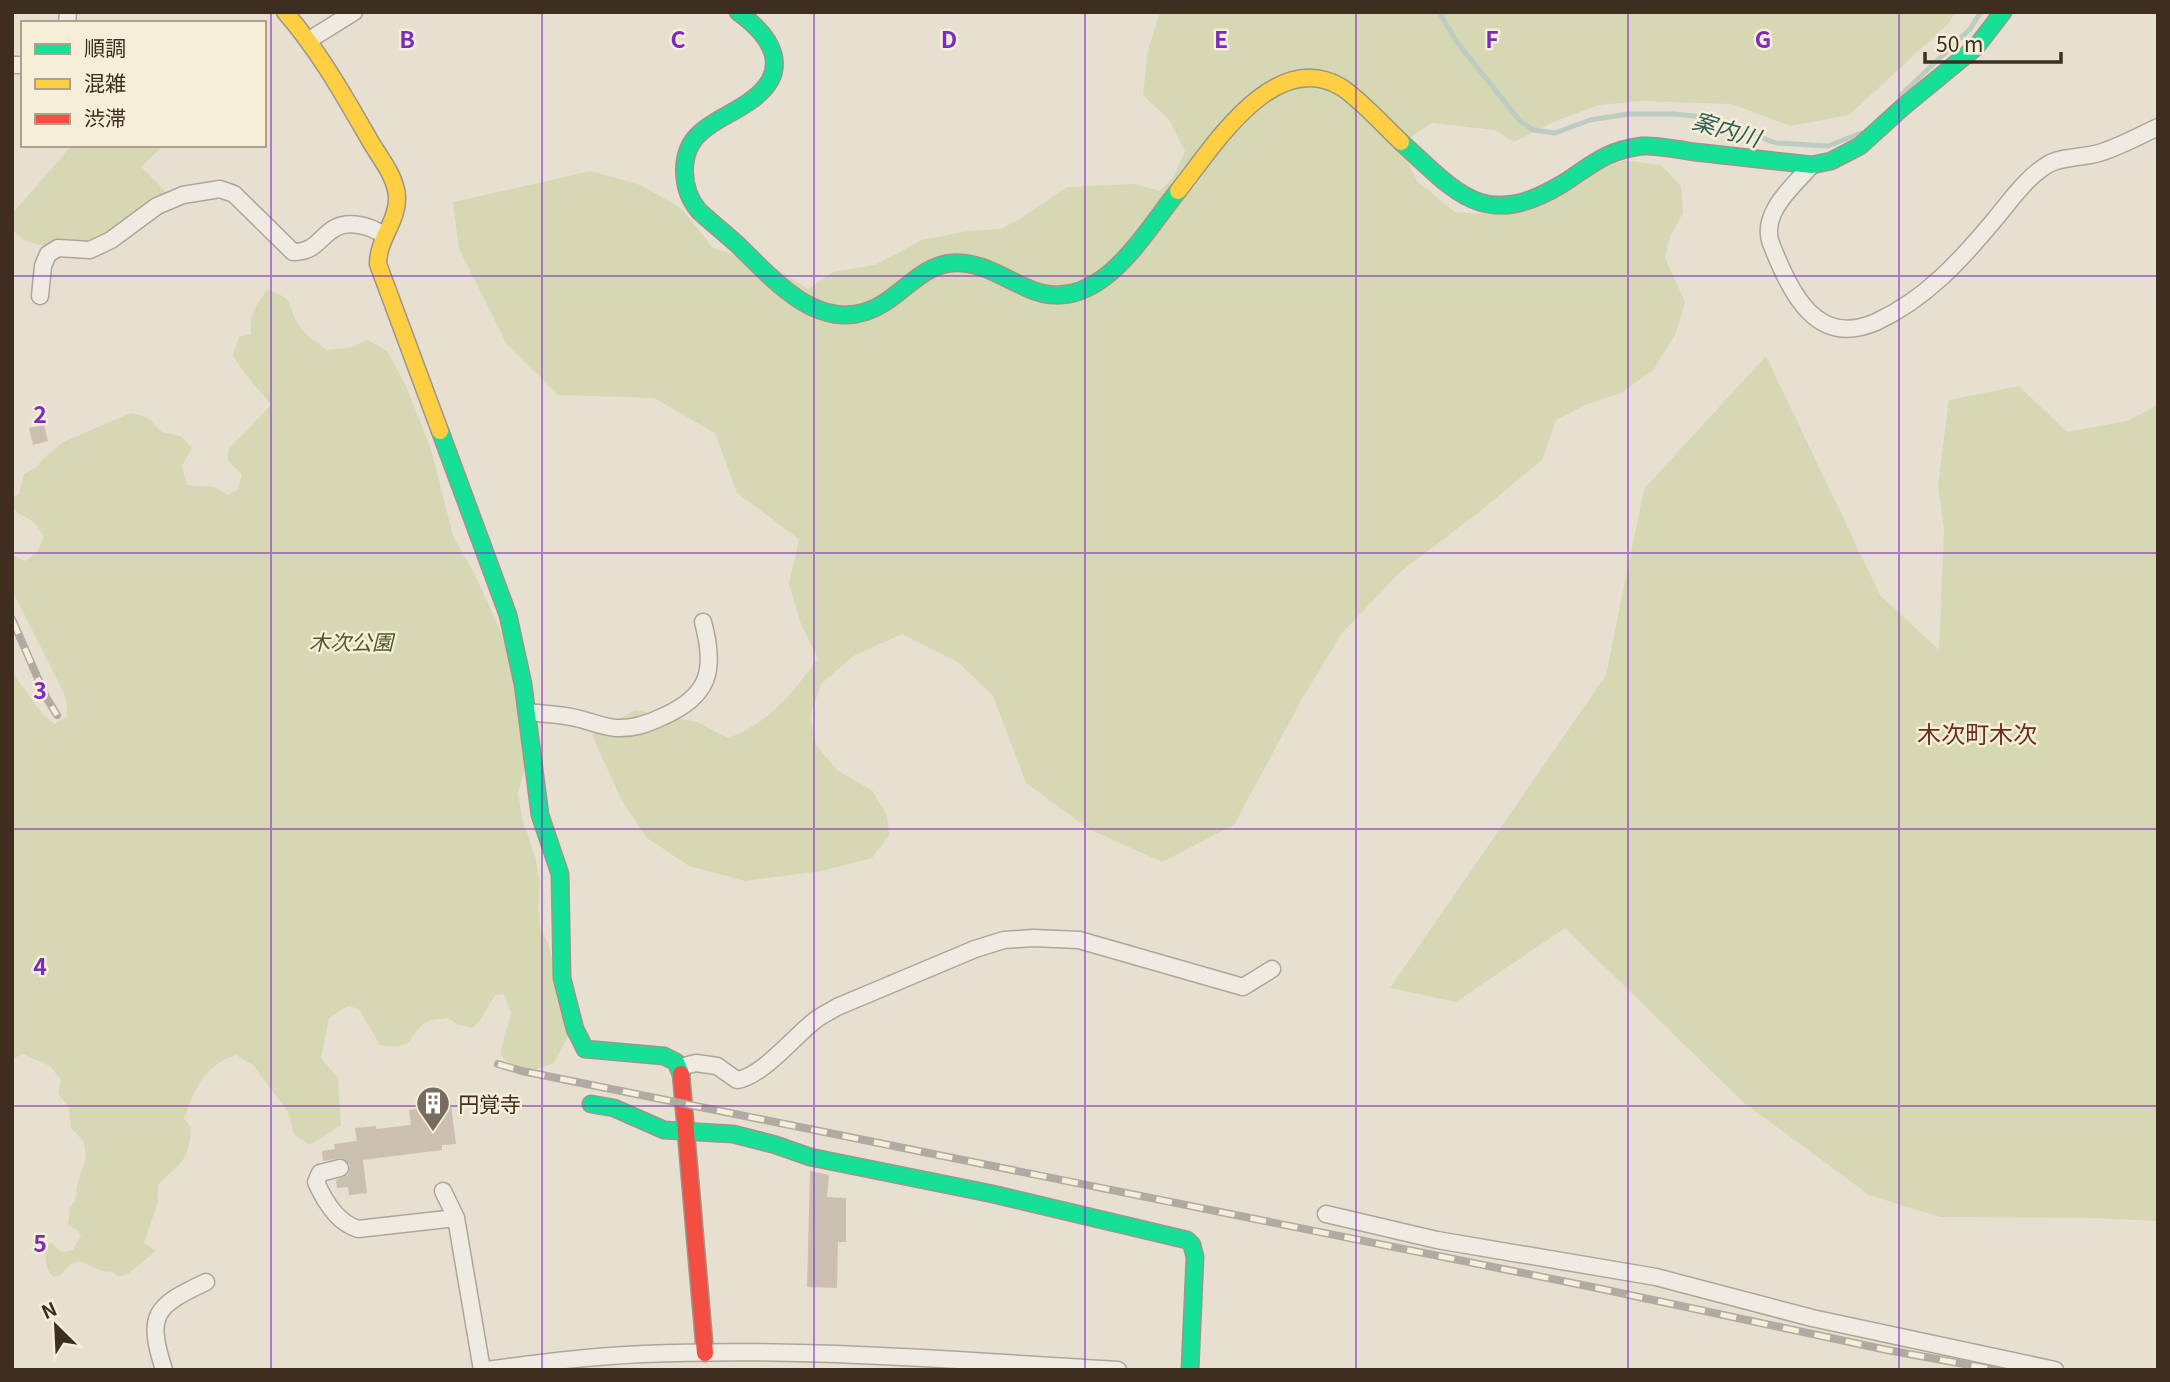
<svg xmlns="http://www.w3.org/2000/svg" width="2170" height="1382" viewBox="0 0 2170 1382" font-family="Georgia,'Noto Sans JP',serif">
	<rect width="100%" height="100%" fill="#e7e0d1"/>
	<!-- green -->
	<g fill="#d6d7b3">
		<path d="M 1160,12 L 1955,12 L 1949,23 L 1849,115 L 1791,126 L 1731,104 L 1642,101 L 1599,105 L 1555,121 L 1514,142 L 1495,130 L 1432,123 L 1411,137 L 1408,163 L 1417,181 L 1455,212 L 1501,215 L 1573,181 L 1624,160 L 1661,165 L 1681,186 L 1683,213 L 1670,236 L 1665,258 L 1685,302 L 1676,333 L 1653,370 L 1621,393 L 1587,404 L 1556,420 L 1542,460 L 1478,513 L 1400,572 L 1342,633 L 1303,697 L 1234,825 L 1162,862 L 1089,829 L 1026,783 L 993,696 L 958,662 L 902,634 L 855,655 L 821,684 L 810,717 L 816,745 L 838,771 L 872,790 L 887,816 L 889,835 L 872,858 L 822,871 L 745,881 L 689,866 L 647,838 L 621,799 L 592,735 L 635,710 L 697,722 L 728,738 C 772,721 790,695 818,659 L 801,624 L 789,584 L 799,539 L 737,493 L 715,433 L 654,398 L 558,395 L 506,343 L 459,249 L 453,202 L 591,171 L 640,185 L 681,208 L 713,248 L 775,268 L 808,289 L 833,272 L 875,265 L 922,240 L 968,231 L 1001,229 L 1023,217 L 1067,187 L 1136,184 L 1159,191 L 1173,178 L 1185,151 L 1170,121 L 1143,95 L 1148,50 Z"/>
		<path d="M 72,145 L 164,145 L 141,167 L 167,193 L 111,235 L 89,244 L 38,245 L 22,239 L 12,229 L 12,214 Z"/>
		<path d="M 267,290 C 297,299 286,303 298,324 C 305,335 316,342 327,350 L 348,348 L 368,340 L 388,352 L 407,389 L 431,449 L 453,536 L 474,573 L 507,645 L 526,761 L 518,794 L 522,818 L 536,860 L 540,885 L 538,908 L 540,929 L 548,942 L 570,1032 L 554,1063 L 530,1071 L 506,1061 L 500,1054 L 511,1013 L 504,994 L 495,995 L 481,1019 L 473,1028 L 459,1025 L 448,1018 C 443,1019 436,1019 431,1020 C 406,1030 421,1052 380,1045 L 359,1009 L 348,1006 L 329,1018 L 321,1058 L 338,1078 L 341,1125 L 310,1145 L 294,1134 L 288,1112 L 253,1065 L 236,1055 C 205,1065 195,1088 184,1118 L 191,1127 C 189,1162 181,1162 158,1185 L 158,1202 L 144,1243 L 156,1251 L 128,1274 L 119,1277 L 114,1272 L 101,1271 L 80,1261 L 70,1265 L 59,1276 L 53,1277 C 45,1267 42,1253 50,1242 L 62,1252 L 73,1250 L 81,1236 L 77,1230 L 68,1225 L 70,1207 L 75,1201 L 78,1181 L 86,1157 L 84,1142 L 71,1128 L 69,1107 L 58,1094 L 61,1080 L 50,1066 L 23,1054 L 12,1059 L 12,673 C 27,690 36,711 55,724 L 67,716 L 67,705 L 64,693 L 12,590 L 12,559 L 15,556 L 25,561 L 37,552 L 44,536 C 40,532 37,525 33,522 C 22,513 12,515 12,498 L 19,494 L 24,474 L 35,468 L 44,458 L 63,442 L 131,413 L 147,417 L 162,432 L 181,436 L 192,448 L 182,466 L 187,485 L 215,487 L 228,495 L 238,489 L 242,474 L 228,461 L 228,450 L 271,405 C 259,389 242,373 233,355 L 239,337 L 251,334 C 249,315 257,304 267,290 Z"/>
		<path d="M 1766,356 L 1880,595 L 1939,650 L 1944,530 L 1938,486 L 1949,400 L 2019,386 L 2067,432 L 2127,421 L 2158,405 L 2158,1221 L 2097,1218 L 1940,1217 L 1869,1195 L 1743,1102 L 1565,928 L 1456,1002 L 1390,988 L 1606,675 L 1644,489 Z"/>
	</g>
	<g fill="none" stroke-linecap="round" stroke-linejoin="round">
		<!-- stream -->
		<g stroke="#bcccc2" stroke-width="5">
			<path d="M 1439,12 L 1457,42 L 1520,121 L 1533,130 L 1555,133 L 1590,120 L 1628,114 L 1674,114 L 1704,117 L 1776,143 L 1828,146 L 1861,133"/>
			<path d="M 1901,95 L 1970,29 L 1981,12"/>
		</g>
	</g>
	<!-- building -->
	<g fill="#cbbfb2">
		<path d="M 44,425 L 48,441 L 33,445 L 29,428 Z"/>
		<path d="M 451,1105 L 456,1144 L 442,1145 L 442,1150 L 363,1160 L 367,1193 L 349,1195 L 348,1187 L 337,1188 L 336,1180 L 348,1175 L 350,1165 L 342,1158 L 323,1161 L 322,1151 L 335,1149 L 334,1144 L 357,1141 L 355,1128 L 376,1126 L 376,1129 L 411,1125 L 409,1110 Z"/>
		<path d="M 810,1171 L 829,1175 L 827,1197 L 846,1198 L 846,1242 L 838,1242 L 837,1288 L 807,1287 Z"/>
	</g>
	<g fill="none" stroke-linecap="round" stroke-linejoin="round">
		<!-- street casing -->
		<g stroke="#ada599" stroke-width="19">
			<g id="street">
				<path d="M 67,23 L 68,12"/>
				<path d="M 309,40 L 354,12"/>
				<path d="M 12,65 L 23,65"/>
				<path d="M 1812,165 C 1793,186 1758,215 1772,246 C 1791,293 1816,348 1876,322 C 1926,299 1961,260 1996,218 C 2011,200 2026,178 2047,165 C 2061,156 2083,158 2099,153 C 2119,147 2139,136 2158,127"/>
				<path d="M 40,296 L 43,266 L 48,254 L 58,248 L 90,250 L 111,240 L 157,206 L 183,195 L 220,189 L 234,194 L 293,252 C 316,252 318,238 335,228 C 349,220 371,226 383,235"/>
				<path d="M 527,712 C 544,714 563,714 580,719 C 592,722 603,727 616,728 C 633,729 647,724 662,717 C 710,696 716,670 703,622"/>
				<path d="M 680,1067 L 696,1063 L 717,1066 L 737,1080 C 761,1077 793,1038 813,1022 C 820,1016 829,1012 837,1007 L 975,949 L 1004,940 L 1033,938 L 1079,940 L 1243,987 L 1272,969"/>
				<path d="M 340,1168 L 320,1173 L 316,1182 C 324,1200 338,1223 358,1229 L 456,1218"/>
				<path d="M 443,1191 L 456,1218 L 482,1370"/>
				<path d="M 1326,1214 L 1437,1240 L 1656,1277 L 1812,1318 L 2055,1370"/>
				<path d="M 164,1370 C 146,1314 155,1306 206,1282"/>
				<path d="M 485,1370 C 538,1363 591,1356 644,1354 C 802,1347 961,1361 1118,1370"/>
			</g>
		</g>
		<!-- fast casing -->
		<g stroke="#9c958a" stroke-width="19">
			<g id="fast">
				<path d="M 738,12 C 773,37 793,71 750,101 C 734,113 715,119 700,133 C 678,153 681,190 699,211 C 712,223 726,234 739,246 C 778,284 825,340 884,303 C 906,289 925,265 952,263 C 980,261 1002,277 1027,288 C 1096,320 1141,237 1178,191"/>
				<path d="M 1401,142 C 1457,193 1484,231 1562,184 C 1592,165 1604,151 1642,146 C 1659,145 1679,150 1695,152 C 1734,156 1773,161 1812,165 L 1831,161 L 1860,146 L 1903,107 L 1976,47 L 2003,12"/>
				<path d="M 440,431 L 508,615 L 523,684 L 540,815 L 560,874 L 562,978 L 575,1029 L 585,1049 L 664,1056 L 676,1062 L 681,1074"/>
				<path d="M 591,1104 L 614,1108 L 664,1130 L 733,1134 L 776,1145 L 810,1157 L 993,1194 L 1187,1240 L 1192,1245 L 1195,1257 L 1190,1370"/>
			</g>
		</g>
		<!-- slow casing -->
		<g stroke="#9c958a" stroke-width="19">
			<g id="slow">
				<path d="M 285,12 C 319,51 343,94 369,139 C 379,157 396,176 397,197 C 398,221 378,239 378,264 L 440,431"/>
				<path d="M 1178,191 C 1212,149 1273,47 1341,87 C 1360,99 1384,126 1401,142"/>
			</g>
		</g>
		<!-- jam casing -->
		<g stroke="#9c958a" stroke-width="19">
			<path id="jam" d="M 681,1074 L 705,1353"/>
		</g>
		<!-- street -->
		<use href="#street" stroke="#efebe3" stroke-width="16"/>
		<!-- fast -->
		<use href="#fast" stroke="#16e098" stroke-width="16"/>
		<!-- slow -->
		<use href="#slow" stroke="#ffcf43" stroke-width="16"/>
		<!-- jam -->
		<use href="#jam" stroke="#f24e42" stroke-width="16"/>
		<!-- rail casing -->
		<g stroke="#afaaa2" stroke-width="8">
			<g id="rail">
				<path d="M 12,619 L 46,697 L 57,715"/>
				<path d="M 498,1064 L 522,1071 L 1597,1288 L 1887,1350 L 1997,1370"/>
			</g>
		</g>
		<!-- rail -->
		<use href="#rail" stroke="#f7eed8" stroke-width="5" stroke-dasharray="16" stroke-linecap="butt"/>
	</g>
	<!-- grid -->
	<path fill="none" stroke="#7b2cbf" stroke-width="2" stroke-opacity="0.55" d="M 271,12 L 271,1370M 542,12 L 542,1370M 814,12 L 814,1370M 1085,12 L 1085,1370M 1356,12 L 1356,1370M 1628,12 L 1628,1370M 1899,12 L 1899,1370M 12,276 L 2158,276M 12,553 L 2158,553M 12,829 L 2158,829M 12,1106 L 2158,1106"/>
	<!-- icons -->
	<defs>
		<g id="building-pin" transform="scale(1.75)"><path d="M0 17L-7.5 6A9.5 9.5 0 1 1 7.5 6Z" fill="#786c5e" stroke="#f7eed8"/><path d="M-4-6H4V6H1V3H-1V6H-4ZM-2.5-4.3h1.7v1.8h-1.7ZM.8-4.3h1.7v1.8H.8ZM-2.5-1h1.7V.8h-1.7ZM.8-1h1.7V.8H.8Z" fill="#fff"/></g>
	</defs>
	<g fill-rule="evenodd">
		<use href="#building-pin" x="433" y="1103"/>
	</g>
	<g text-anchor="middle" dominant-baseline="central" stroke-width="5" stroke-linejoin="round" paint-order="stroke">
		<!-- park labels -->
		<g font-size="21" font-style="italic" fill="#4d5a26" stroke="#f7eed8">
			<text x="351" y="641">木次公園</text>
		</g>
		<!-- poi labels -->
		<g font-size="21" fill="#3d2e20" stroke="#f7eed8" text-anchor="start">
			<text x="458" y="1103">円覚寺</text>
		</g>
		<!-- water labels -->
		<g font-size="23" font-style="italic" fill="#2f5d5a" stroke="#f7eed8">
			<text transform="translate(1727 128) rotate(16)">案内川</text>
		</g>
		<!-- quarter labels -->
		<g font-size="24" fill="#6b2e1e" stroke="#f7eed8">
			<text x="1977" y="732">木次町木次</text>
		</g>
	</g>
	<g font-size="23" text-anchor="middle" font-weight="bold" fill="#7b2cbf" stroke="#f7eed8" stroke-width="5" stroke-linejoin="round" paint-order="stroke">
		<text x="407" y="48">B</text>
		<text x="678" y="48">C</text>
		<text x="949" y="48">D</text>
		<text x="1221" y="48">E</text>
		<text x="1492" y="48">F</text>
		<text x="1763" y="48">G</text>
		<text x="40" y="423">2</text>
		<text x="40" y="699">3</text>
		<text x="40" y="975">4</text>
		<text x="40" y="1252">5</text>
	</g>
	<!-- border -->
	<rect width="2170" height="1382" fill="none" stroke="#3d2e20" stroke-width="28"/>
	<!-- legend -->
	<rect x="21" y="21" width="245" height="126" fill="#f7eed8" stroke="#ada18e" stroke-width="2"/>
	<rect x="35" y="44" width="35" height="10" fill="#16e098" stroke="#ada18e" stroke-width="2"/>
	<text x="84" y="56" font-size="21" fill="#3d2e20">順調</text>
	<rect x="35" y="79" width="35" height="10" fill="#ffcf43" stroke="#ada18e" stroke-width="2"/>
	<text x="84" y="91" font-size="21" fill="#3d2e20">混雑</text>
	<rect x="35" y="114" width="35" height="10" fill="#f24e42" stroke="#ada18e" stroke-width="2"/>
	<text x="84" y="126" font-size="21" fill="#3d2e20">渋滞</text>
	<!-- north arrow -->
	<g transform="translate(56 1326) rotate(336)" stroke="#f7eed8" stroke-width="5" paint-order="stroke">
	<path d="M0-5L12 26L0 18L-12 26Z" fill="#3d2e20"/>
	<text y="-10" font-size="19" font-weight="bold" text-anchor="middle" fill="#3d2e20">N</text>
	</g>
	<!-- scale -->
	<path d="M1925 52v10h136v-10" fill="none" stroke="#3d2e20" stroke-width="3.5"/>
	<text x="1936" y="52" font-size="21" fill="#3d2e20" stroke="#f7eed8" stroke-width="5" paint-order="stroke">50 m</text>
</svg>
